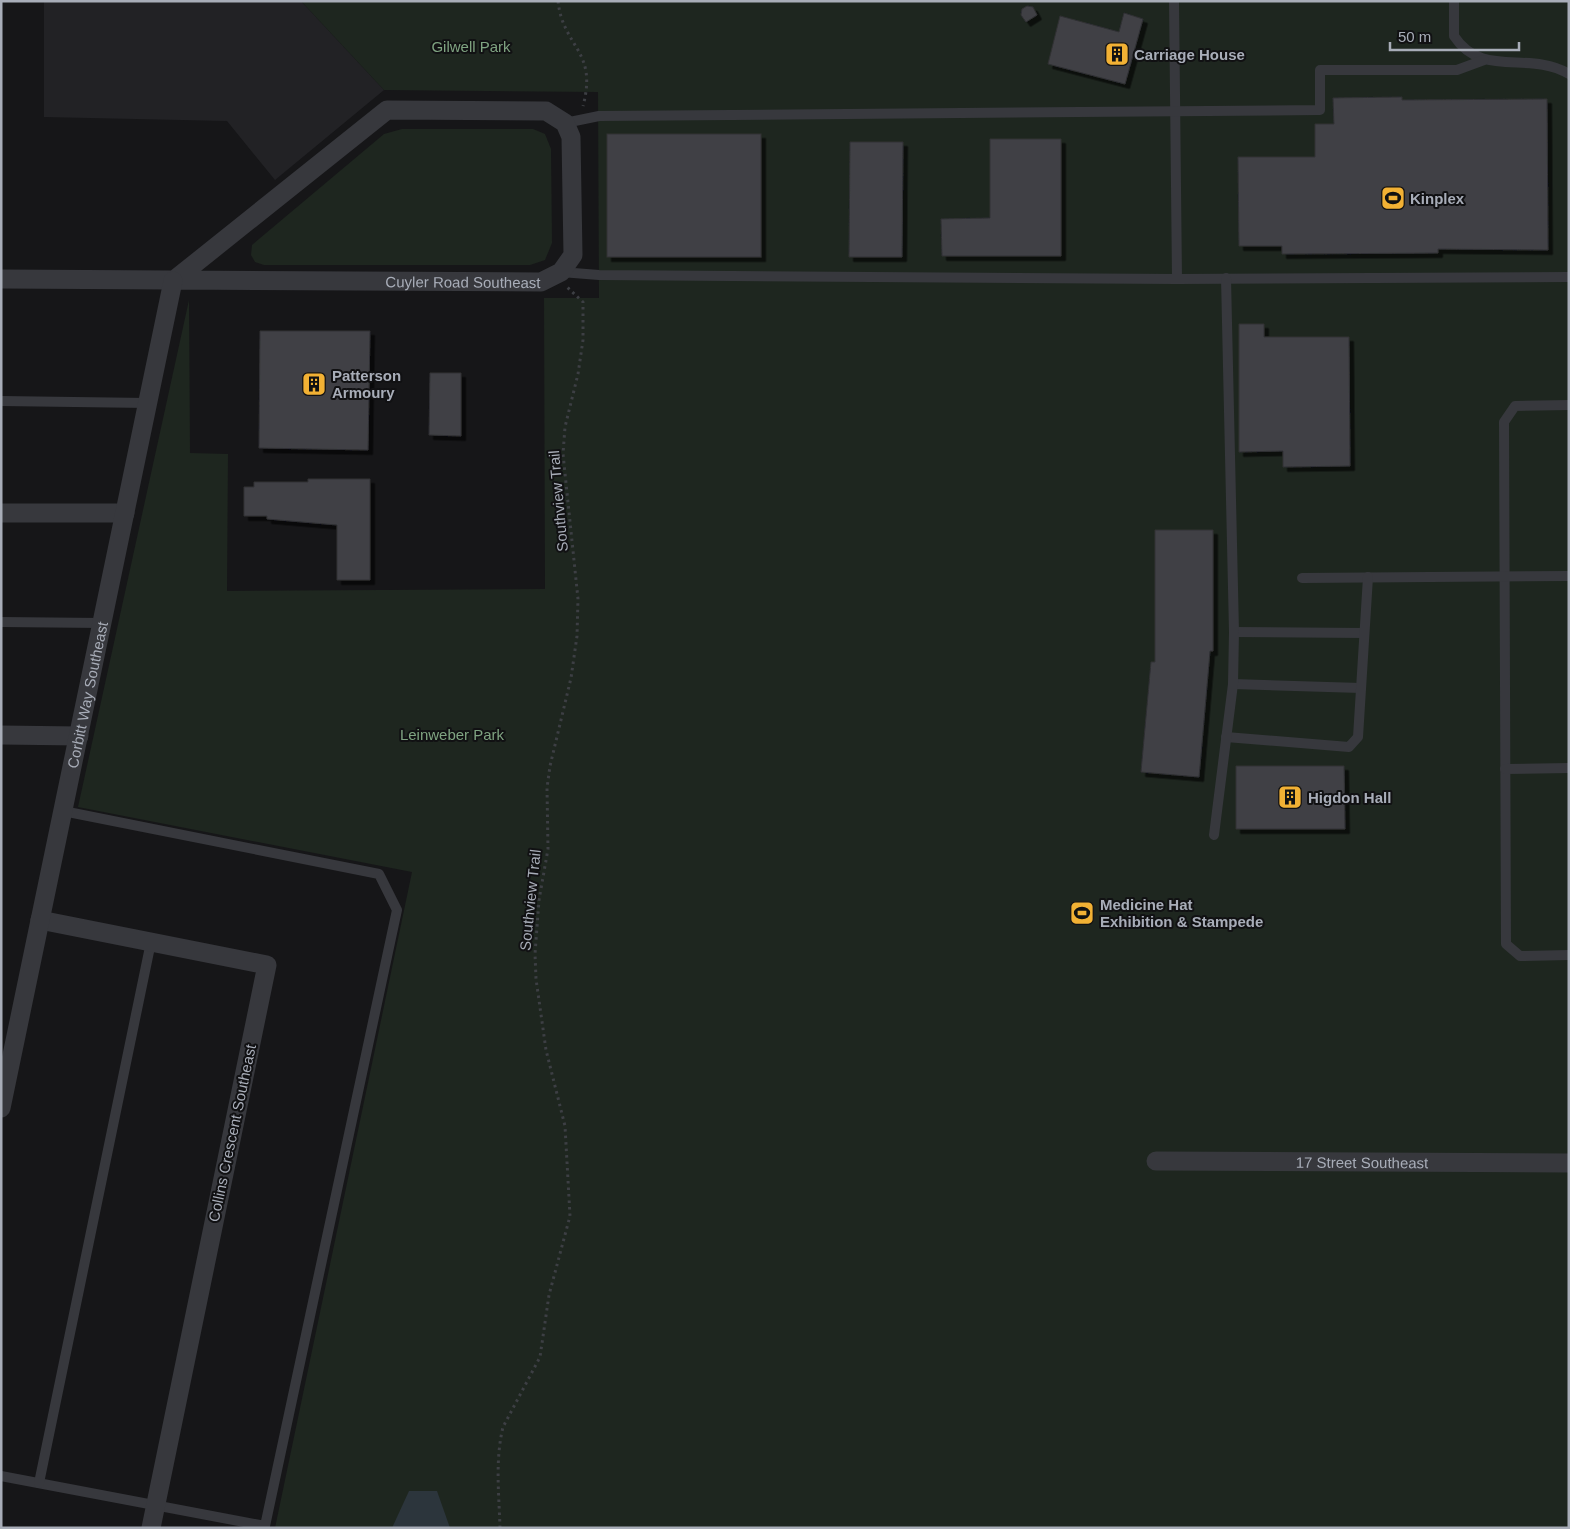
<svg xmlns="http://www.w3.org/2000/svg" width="1570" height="1529" viewBox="0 0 1570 1529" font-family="Arial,sans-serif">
	<defs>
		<filter id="shadow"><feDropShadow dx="4.5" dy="4.5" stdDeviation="0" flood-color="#0009"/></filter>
	</defs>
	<rect width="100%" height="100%" fill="#161618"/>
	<!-- built -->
	<path fill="#222225" d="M 44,1 L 301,1 L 384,90 L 275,180 L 227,121 L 44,117 Z"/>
	<!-- green -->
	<g fill="#1e261f">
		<path d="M 301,1 L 1569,1 L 1569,1528 L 275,1528 L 412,872 L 78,807 L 189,300 L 190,453 L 228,454 L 227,591 L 545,589 L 544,298 L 599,298 L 598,92 L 384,90 Z"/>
		<path d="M 402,129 L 533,129 L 545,134 L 551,149 L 552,243 L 545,260 L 530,265 L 264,265 L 255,262 L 251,255 L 252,245 L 259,239 L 384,134 Z"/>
	</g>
	<!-- water -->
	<path fill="#2c353c" d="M 409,1491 L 437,1491 L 450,1528 L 392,1528 Z"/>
	<!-- building -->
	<g fill="#404145" stroke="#303034" filter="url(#shadow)">
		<path d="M 1027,6 L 1033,7 L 1037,15 L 1026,22 L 1021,15 L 1022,9 Z"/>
		<path d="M 1124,13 L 1143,19 L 1125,84 L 1048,64 L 1060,16 L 1119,32 Z"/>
		<path d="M 1402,97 L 1402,100 L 1547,99 L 1548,250 L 1438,249 L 1438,253 L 1282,254 L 1282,246 L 1239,246 L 1238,157 L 1315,157 L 1315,124 L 1334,124 L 1333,98 Z"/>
		<rect x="607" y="134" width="154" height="123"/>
		<path d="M 990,139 L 1061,139 L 1061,256 L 942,256 L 941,219 L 990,218 Z"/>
		<path d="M 850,142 L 903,142 L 902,257 L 849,257 Z"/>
		<path d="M 1239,324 L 1264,324 L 1264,337 L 1349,337 L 1350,466 L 1283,467 L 1283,451 L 1239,452 Z"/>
		<path d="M 260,331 L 370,331 L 368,450 L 259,448 Z"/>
		<path d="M 430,373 L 461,373 L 461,436 L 429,435 Z"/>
		<path d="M 308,479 L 370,479 L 370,580 L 337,580 L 337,525 L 267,519 L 267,516 L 244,516 L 244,487 L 254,487 L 254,482 L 308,482 Z"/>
		<path d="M 1155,530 L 1213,530 L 1213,651 L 1210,651 L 1199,777 L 1141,772 L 1151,662 L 1155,662 Z"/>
		<path d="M 1236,766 L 1344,766 L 1345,829 L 1236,829 Z"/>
	</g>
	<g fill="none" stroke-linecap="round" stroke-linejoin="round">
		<!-- path -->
		<g stroke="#3d3f44" stroke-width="3" stroke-dasharray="2.5 4" stroke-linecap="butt">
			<path d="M 558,1 C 563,48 598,50 583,106"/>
			<path d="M 500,1528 C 499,1494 495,1460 503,1427 L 540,1357 L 549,1295 L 570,1216 L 565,1126 L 546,1050 L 536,979 L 535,954 L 539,900 L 548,849 L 547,788 L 550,766 L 571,678 L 577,636 L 578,599 L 563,454 L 565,427 L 578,374 L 583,340 L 583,302 L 567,287"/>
		</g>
		<!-- service -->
		<g stroke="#37383d" stroke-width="10">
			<path d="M 1174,1 L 1177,279"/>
			<path d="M 1454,1 L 1454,36 C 1482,79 1529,50 1569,74"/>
			<path d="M 565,123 L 599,116 L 1320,110 L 1320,70 L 1457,70 L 1484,60"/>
			<path d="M 561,272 L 599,275 L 1177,279 L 1569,277"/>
			<path d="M 1,401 L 148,403"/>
			<path d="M 1569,405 L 1515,406 L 1504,422 L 1506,944 L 1520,956 L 1569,955"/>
			<path d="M 1302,578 L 1569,576"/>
			<path d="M 1,622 L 102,623"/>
			<path d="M 1234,632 L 1364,633"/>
			<path d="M 1233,684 L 1361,688"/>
			<path d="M 1226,737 L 1349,747 L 1358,737 L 1368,577"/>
			<path d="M 1505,769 L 1569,768"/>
			<path d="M 1214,835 L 1233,684 L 1234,632 L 1226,278"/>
			<path d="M 1,1476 L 265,1526 L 397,910 L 379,874 L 63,811"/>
			<path d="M 39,1483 L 151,942"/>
		</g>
		<!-- minor -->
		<g stroke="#37383d" stroke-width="19">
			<path id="s1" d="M 1,279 L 541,282 L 561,272 L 573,255 L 571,137 L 565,123 L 546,111 L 387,110 L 173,281"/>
			<path d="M 1,513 L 125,513"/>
			<path d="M 1,735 L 79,736"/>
			<path d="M 40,920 L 267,965 L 151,1528"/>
			<path id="s2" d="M 1,1108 L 173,281"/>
			<path id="s3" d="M 1156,1161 L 1569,1163"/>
		</g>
	</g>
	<!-- icons -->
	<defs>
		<g id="building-square" transform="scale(1.25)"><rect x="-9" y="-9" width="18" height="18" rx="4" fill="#f2b134" stroke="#111113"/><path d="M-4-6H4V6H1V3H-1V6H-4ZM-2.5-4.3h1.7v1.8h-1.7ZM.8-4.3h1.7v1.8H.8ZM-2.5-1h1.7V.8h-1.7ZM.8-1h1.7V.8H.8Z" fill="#111"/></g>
		<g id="stadium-square" transform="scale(1.25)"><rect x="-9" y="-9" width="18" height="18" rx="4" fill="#f2b134" stroke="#111113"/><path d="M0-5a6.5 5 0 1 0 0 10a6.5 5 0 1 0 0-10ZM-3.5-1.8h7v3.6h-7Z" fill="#111"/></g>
	</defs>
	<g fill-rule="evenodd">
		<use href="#building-square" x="1117" y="54"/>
		<use href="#stadium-square" x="1393" y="198"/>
		<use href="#building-square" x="314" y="384"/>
		<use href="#building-square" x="1290" y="797"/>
		<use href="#stadium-square" x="1082" y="913"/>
	</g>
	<g text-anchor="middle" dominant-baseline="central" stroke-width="4" stroke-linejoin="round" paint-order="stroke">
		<!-- park labels -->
		<g font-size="15" fill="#7fa381" stroke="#111113">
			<text x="471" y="46">Gilwell Park</text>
			<text x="452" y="734">Leinweber Park</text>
		</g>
		<!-- poi labels -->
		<g font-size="15" font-weight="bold" fill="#a8adb8" stroke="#111113" text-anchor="start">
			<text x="1134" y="54">Carriage House</text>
			<text x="1410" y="198">Kinplex</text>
			<text x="332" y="375">Patterson<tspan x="332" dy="17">Armoury</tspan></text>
			<text x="1308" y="797">Higdon Hall</text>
			<text x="1100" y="904">Medicine Hat<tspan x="1100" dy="17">Exhibition &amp; Stampede</tspan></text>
		</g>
		<!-- street labels -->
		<g font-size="15" fill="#a8adb8" stroke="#111113">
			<text stroke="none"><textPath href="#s1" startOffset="462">Cuyler Road Southeast</textPath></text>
			<text transform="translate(558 501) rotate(-95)">Southview Trail</text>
			<text stroke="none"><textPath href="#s2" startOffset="422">Corbitt Way Southeast</textPath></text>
			<text transform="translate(530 900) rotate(-84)">Southview Trail</text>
			<text transform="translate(232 1133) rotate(-78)">Collins Crescent Southeast</text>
			<text stroke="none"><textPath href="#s3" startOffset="206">17 Street Southeast</textPath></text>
		</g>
	</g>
	<!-- border -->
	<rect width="1570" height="1529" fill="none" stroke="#a8adb8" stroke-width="5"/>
	<!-- scale -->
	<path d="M1390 42v8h129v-8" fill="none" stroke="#a8adb8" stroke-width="2.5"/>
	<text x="1398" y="42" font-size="15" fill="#a8adb8" stroke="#111113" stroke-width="4" paint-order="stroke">50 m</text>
</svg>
